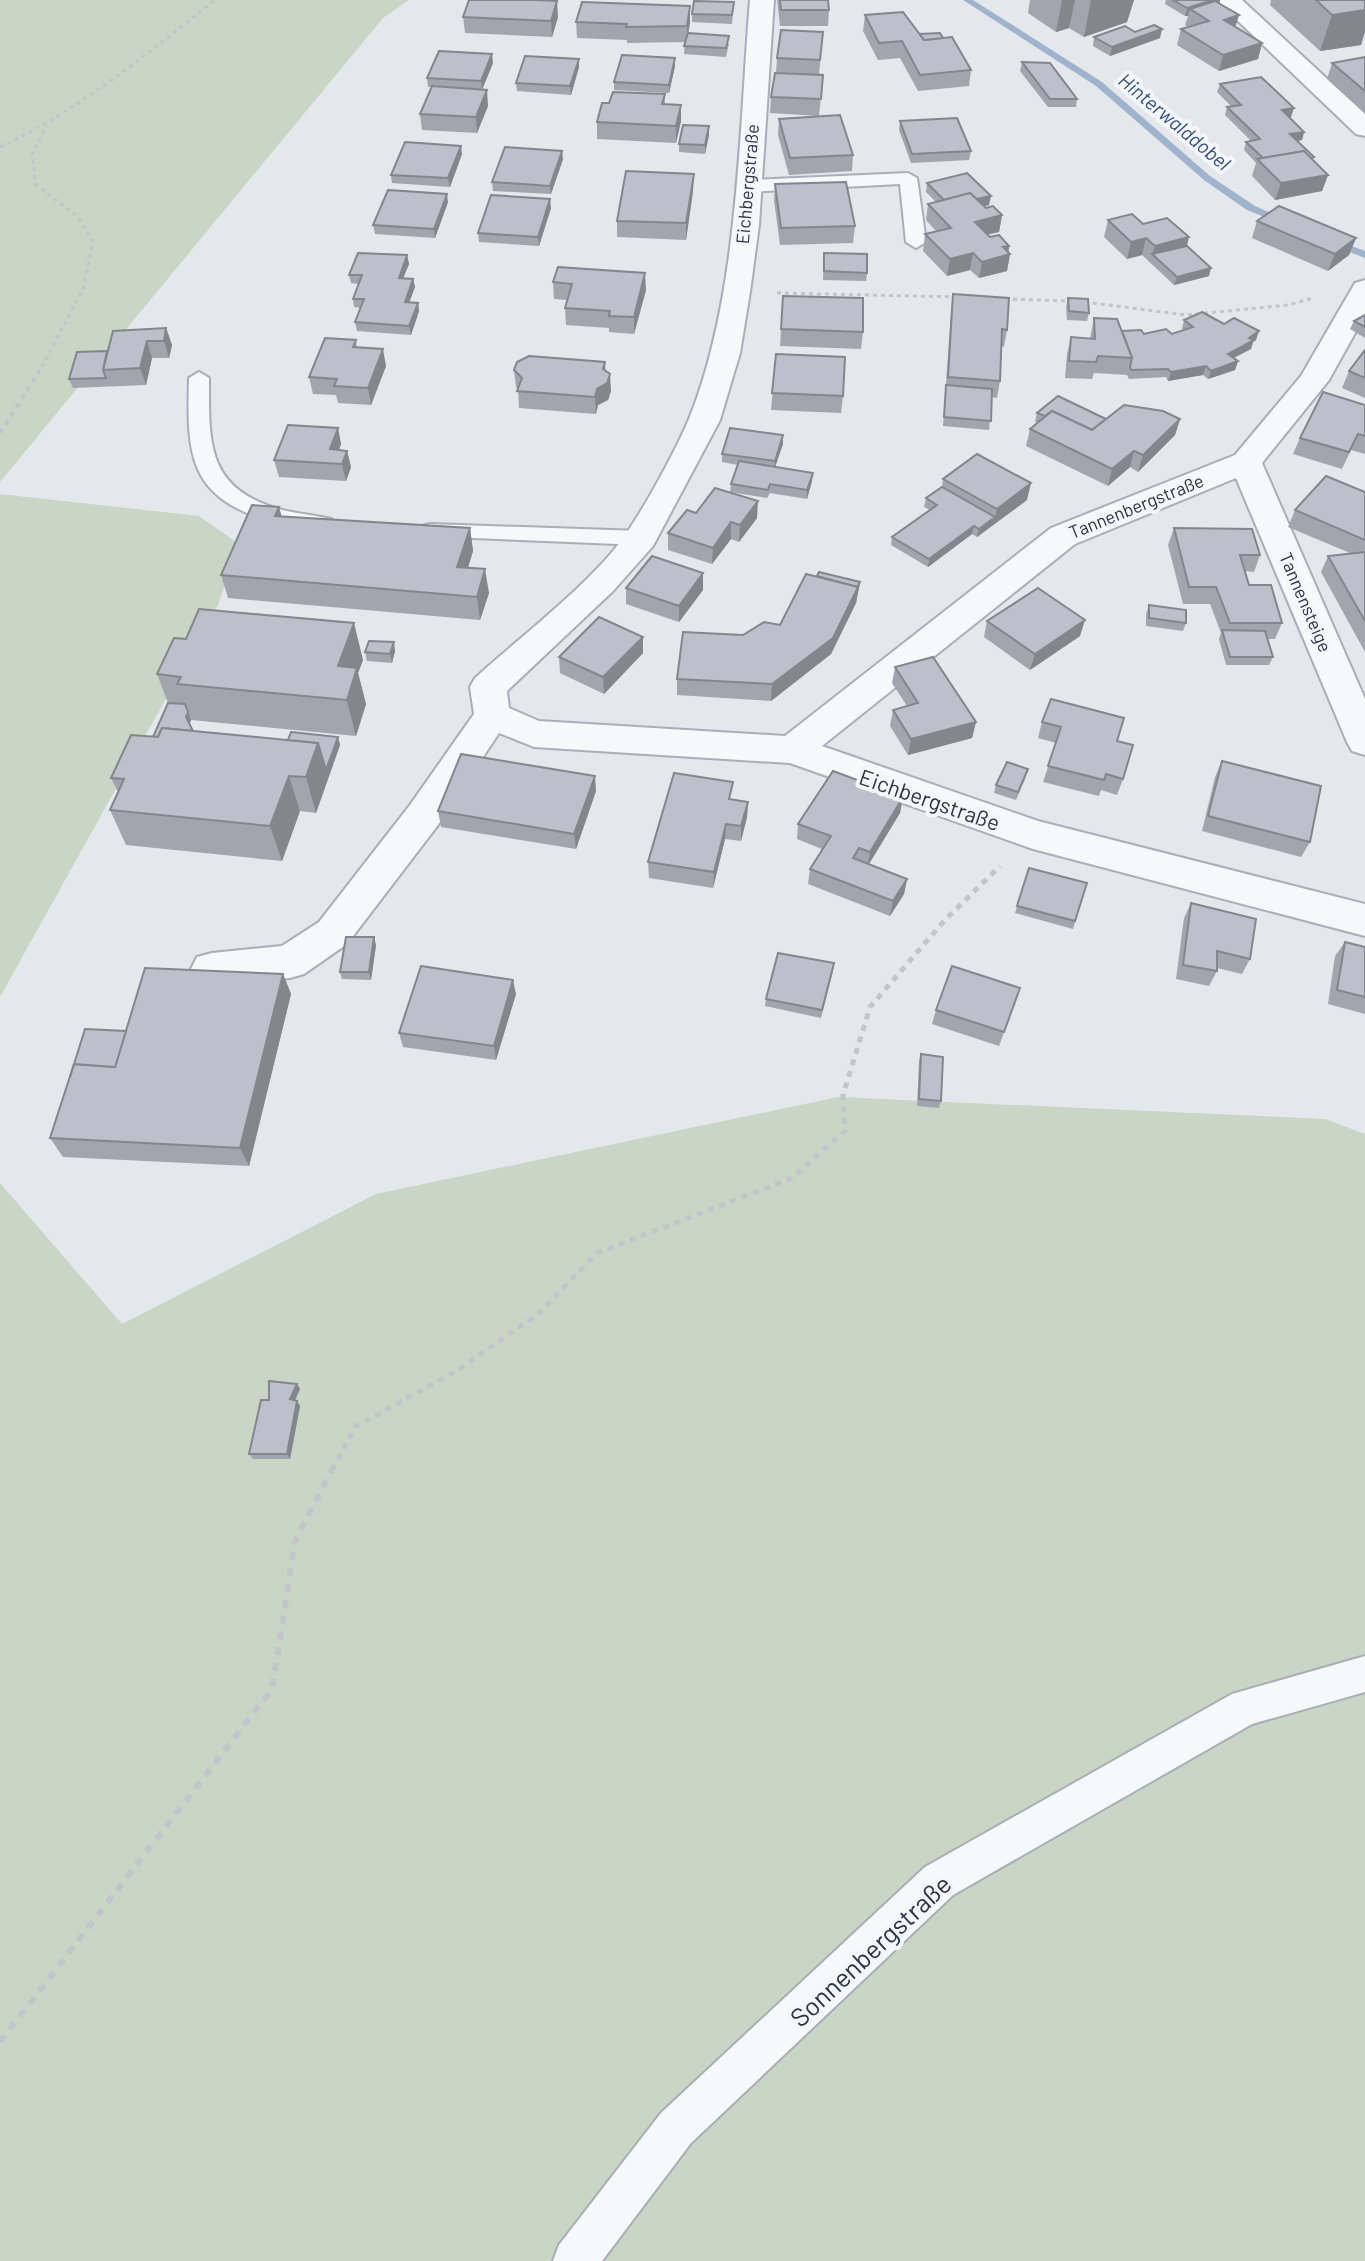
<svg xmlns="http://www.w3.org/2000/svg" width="1365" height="2261" viewBox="0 0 1365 2261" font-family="Barlow,sans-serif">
	<rect width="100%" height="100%" fill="#e4e7ec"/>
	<!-- green -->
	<g fill="#c9d6c5">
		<path d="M 0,0 L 409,0 L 383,18 L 0,482 Z"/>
		<path d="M 0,494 L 199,516 L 239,544 L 218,605 L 0,997 Z"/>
		<path d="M 838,1097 L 1325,1119 L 1365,1134 L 1365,2261 L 0,2261 L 0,1183 L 122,1324 L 376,1194 Z"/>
	</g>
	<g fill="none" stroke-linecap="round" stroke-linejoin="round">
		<!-- stream -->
		<g fill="#9fb4cc" fill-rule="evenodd">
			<path d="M 963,0 L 973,0 L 1102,82 L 1210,176 L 1255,206 L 1291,222 L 1282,224 L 1247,210 L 1204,180 L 1096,86 Z"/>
			<path d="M 1333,239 L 1365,251 L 1365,258 L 1329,244 L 1328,242 Z"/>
		</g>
		<!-- lane casing -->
		<g stroke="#a9aeb7" stroke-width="4">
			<g id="lane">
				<path d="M 908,173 L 917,178 L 926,242 L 916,248 L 906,242 L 900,184 L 748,192 L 739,186 L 748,180 Z"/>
				<path d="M 199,372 L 209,378 C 209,444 206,489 282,510 C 298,514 315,515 331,519 L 334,524 L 331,529 C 312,534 289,526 270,521 C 187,497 187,453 189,378 Z"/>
				<path d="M 430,524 L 641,531 L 649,533 L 652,538 L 649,543 L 641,545 L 422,536 L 419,531 L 422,526 Z"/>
				<path d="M 1365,1656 L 1365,1692 L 1252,1724 L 953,1895 L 691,2143 L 602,2261 L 553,2261 L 559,2245 L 661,2113 L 925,1867 L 1232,1694 Z"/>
			</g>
		</g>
		<!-- street casing -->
		<g stroke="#a9aeb7" stroke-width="4">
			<g id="street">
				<path d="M 750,0 L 774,0 L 759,225 L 750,292 L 740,353 L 720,420 L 653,546 L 613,591 L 507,691 L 509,708 L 539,721 L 785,736 L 1051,528 L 1235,455 L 1301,376 L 1355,283 L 1365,280 L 1365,315 L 1329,380 L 1262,463 L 1365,699 L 1365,755 L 1352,751 L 1347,742 L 1236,478 L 1075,544 L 822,746 L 1038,821 L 1365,904 L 1365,936 L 1033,849 L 790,763 L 534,747 L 499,733 L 438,825 L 347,944 L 304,974 L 290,978 L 212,985 L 197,981 L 191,969 L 197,957 L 212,953 L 282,946 L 319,922 L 410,805 L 474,714 L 470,687 L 475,678 C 520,637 596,580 628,531 C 647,503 676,450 689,419 C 739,296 739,132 750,0 Z"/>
				<path d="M 1216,0 L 1242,0 L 1365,114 L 1365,136 L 1356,134 Z"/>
			</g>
		</g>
		<!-- path-far3 -->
		<g stroke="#c2c5cb" stroke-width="3" stroke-dasharray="4 4" stroke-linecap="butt">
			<path d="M 0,147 C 79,110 147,54 215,0"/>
			<path d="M 777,293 L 959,297"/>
			<path d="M 1005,299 L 1071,301"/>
			<path d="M 1085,302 L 1186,315 L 1288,305 L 1313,298"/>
			<path d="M 38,374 L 83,289 L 93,242 L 78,217 L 36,185 L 32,154 L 47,125"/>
		</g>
		<!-- path-far2 -->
		<path stroke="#c2c5cb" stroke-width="4" stroke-dasharray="5 5" stroke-linecap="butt" d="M 0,433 L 39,372"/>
		<!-- path-far1 -->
		<path stroke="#c2c5cb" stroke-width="5" stroke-dasharray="6 6" stroke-linecap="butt" d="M 332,1470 L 355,1427 L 458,1370 L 538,1314 L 597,1253 L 792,1178 L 845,1131 L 843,1095 L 870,1007 L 945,920 L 1000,866"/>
		<!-- path -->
		<path stroke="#c2c5cb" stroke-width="6" stroke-dasharray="8 8" stroke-linecap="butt" d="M 0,2042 L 272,1689 L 295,1541 L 333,1468"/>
		<!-- lane -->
		<use href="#lane" fill="#f7f8fa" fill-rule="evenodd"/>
		<!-- street -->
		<use href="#street" fill="#f7f8fa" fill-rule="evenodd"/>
	</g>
	<!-- wall -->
	<g fill="#a1a5ae">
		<path d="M 777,0 L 828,0 L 829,10 L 828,26 L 780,26 Z"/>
		<path d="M 1030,0 L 1134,0 L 1127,22 L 1084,37 L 1069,28 L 1056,32 L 1028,13 Z"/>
		<path d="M 1166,0 L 1220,0 L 1219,3 L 1239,15 L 1235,27 L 1262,43 L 1258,59 L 1219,71 L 1177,45 L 1181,29 L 1188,27 L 1185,25 L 1188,16 L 1185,16 L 1165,4 Z"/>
		<path d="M 1271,0 L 1363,0 L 1361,45 L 1320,51 L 1270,5 Z"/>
		<path d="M 734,2 L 732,24 L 692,22 L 692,14 Z"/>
		<path d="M 690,6 L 690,22 L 688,33 L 729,44 L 726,57 L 684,54 L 685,42 L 627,43 L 627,40 L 577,38 L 576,22 Z"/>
		<path d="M 865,15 L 920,34 L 943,38 L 971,70 L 969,86 L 918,91 L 900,58 L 878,60 L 863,31 Z"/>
		<path d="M 463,17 L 558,17 L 552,37 L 465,33 Z"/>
		<path d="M 823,32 L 819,75 L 823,75 L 819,116 L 770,113 L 771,97 L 776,73 L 777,58 Z"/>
		<path d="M 1135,32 L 1160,38 L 1110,56 L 1093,46 L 1094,37 Z"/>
		<path d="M 1365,57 L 1365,113 L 1327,79 L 1332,63 Z"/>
		<path d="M 1022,62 L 1077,99 L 1076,107 L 1048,107 L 1020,71 Z"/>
		<path d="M 493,63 L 482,89 L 488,106 L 477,133 L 422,130 L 420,114 L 432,87 L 428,87 L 427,78 Z"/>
		<path d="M 675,66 L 669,93 L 614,90 L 614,82 Z"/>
		<path d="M 579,67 L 571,95 L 517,91 L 516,83 Z"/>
		<path d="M 1220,84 L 1291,117 L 1289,117 L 1304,132 L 1302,140 L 1297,141 L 1314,157 L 1313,160 L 1328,175 L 1322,191 L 1275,200 L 1252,176 L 1256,163 L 1244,150 L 1246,142 L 1251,141 L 1225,115 L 1227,107 L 1231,106 L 1217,92 Z"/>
		<path d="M 665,94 L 665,104 L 681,105 L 681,121 L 676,143 L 597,139 L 597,122 L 609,103 Z"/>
		<path d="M 779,119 L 853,155 L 852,171 L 789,175 L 778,135 Z"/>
		<path d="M 900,121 L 971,151 L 969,160 L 911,163 L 899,130 Z"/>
		<path d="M 709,135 L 705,154 L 679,152 L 679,144 Z"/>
		<path d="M 462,154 L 450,187 L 392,183 L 391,175 Z"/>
		<path d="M 563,159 L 551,194 L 493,191 L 492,182 Z"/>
		<path d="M 927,183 L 989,205 L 984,206 L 986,208 L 1002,215 L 999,232 L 988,234 L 990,237 L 1009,246 L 1008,253 L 1010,254 L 1007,271 L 979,278 L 970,270 L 947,276 L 923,251 L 925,234 L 936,231 L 926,220 L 928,204 L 936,202 L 926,192 Z"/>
		<path d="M 775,184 L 855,226 L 853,243 L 780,245 L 774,200 Z"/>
		<path d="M 693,191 L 686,240 L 617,237 L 617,221 Z"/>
		<path d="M 448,202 L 435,238 L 375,234 L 373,225 Z"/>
		<path d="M 551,208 L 539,246 L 479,242 L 478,233 Z"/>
		<path d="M 1108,220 L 1143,224 L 1187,246 L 1209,276 L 1174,285 L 1142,255 L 1127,259 L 1104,237 Z"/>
		<path d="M 1257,221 L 1356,238 L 1349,255 L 1328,271 L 1252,238 Z"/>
		<path d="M 824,253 L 867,273 L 866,281 L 823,280 Z"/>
		<path d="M 407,255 L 409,264 L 403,278 L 413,279 L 415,287 L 409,302 L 418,303 L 419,311 L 411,335 L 357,331 L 355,322 L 361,308 L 354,307 L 353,299 L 358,284 L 351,283 L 349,275 Z"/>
		<path d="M 553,282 L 646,290 L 634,334 L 609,332 L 609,328 L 566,325 L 565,308 L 567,300 L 554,299 Z"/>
		<path d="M 953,294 L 1007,330 L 1004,347 L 1002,346 L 1000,381 L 997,398 L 992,397 L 989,430 L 943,426 L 951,311 Z"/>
		<path d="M 783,296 L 863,332 L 861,349 L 780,346 Z"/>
		<path d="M 1068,298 L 1089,313 L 1087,321 L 1067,320 L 1066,307 Z"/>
		<path d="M 1365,315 L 1365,338 L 1350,329 L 1354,321 Z"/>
		<path d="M 1094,318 L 1122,331 L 1144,334 L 1172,334 L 1184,330 L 1182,329 L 1184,320 L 1256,340 L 1253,342 L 1251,349 L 1234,358 L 1238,361 L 1235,370 L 1208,379 L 1203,375 L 1168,381 L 1166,377 L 1129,379 L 1127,375 L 1094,373 L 1092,379 L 1065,378 L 1067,354 L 1071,337 L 1090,339 Z"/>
		<path d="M 166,328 L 172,345 L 169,358 L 152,358 L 146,385 L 73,388 L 69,379 L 107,351 Z"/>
		<path d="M 356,340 L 357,348 L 386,366 L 371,405 L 338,403 L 336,395 L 313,394 L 309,377 Z"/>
		<path d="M 1365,350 L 1365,398 L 1342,388 L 1349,371 Z"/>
		<path d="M 776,354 L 843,396 L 841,413 L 771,410 Z"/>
		<path d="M 514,370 L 606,371 L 611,391 L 608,400 L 598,405 L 596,414 L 519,408 L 518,389 L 516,387 Z"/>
		<path d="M 1365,405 L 1365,454 L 1351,450 L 1342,469 L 1293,454 L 1300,438 Z"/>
		<path d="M 1037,413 L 1106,419 L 1180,419 L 1175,435 L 1138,472 L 1130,467 L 1108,486 L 1026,446 L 1030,429 L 1037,422 L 1035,422 Z"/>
		<path d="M 338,428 L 341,444 L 339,450 L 347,451 L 351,467 L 346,481 L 279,477 L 274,460 Z"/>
		<path d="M 783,444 L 775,467 L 812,481 L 807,499 L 770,493 L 767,498 L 730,492 L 731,484 L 738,465 L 722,462 L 722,454 Z"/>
		<path d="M 943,479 L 1027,500 L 977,537 L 972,534 L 928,567 L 891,545 L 892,537 L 930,510 L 924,507 L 926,498 L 942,487 Z"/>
		<path d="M 1365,492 L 1365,652 L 1321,572 L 1328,556 L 1350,553 L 1288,527 L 1295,510 Z"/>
		<path d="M 279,507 L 282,517 L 470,528 L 473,551 L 468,568 L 489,593 L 480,620 L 228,598 L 221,575 Z"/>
		<path d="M 696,513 L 757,518 L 739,542 L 731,539 L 712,564 L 668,550 L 668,533 Z"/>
		<path d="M 1174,528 L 1260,555 L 1254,572 L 1245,571 L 1249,585 L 1282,623 L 1275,639 L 1268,639 L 1273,657 L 1269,665 L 1226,665 L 1219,639 L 1221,633 L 1210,604 L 1183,604 L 1168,545 Z"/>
		<path d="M 817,576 L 860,582 L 856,603 L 831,654 L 771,701 L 677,695 L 677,679 L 743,635 L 780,625 Z"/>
		<path d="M 626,588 L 703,590 L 679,622 L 626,604 Z"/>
		<path d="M 1149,605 L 1186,623 L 1183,631 L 1146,626 L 1146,614 Z"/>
		<path d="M 987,621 L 1080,636 L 1030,670 L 984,637 Z"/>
		<path d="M 643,637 L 643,653 L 604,694 L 560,673 L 559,657 Z"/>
		<path d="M 395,651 L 392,663 L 367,661 L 365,652 Z"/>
		<path d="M 363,660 L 358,673 L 366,704 L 356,736 L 191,720 L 189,724 L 193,731 L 288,740 L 338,737 L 340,745 L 316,813 L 300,811 L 282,861 L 126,845 L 110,810 L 118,792 L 111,778 L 153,737 L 168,703 L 157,674 Z"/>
		<path d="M 895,667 L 976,722 L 972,738 L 908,755 L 890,726 L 893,710 L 907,706 L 892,683 Z"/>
		<path d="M 1042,722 L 1117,741 L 1123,779 L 1117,795 L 1101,790 L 1099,796 L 1043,782 L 1056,743 L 1038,738 Z"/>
		<path d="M 1222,761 L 1310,842 L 1301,857 L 1202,831 L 1215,777 Z"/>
		<path d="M 1026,777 L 1016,800 L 994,793 L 996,785 Z"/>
		<path d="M 596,791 L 576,849 L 441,827 L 438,811 Z"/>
		<path d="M 903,797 L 900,813 L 869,864 L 907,879 L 904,894 L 890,916 L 808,884 L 810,869 L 822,849 L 797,839 L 798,824 Z"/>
		<path d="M 732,799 L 748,802 L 747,817 L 741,841 L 725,839 L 713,888 L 649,878 L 648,862 Z"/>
		<path d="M 1029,868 L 1087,883 L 1073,929 L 1015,913 Z"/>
		<path d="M 1191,903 L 1250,959 L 1242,974 L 1217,968 L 1217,971 L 1209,986 L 1176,979 L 1184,918 Z"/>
		<path d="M 1345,942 L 1365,947 L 1365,1014 L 1328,1004 L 1335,956 Z"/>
		<path d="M 376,945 L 371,980 L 342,979 L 340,972 Z"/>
		<path d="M 833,971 L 821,1018 L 765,1006 L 766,999 Z"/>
		<path d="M 283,974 L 291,994 L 249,1166 L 63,1157 L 50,1138 L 126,1031 Z"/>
		<path d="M 1020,988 L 999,1046 L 932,1024 L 936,1010 Z"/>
		<path d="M 516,994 L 496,1060 L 403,1047 L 399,1033 Z"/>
		<path d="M 921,1054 L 941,1101 L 939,1108 L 917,1106 L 919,1061 Z"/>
		<path d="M 297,1384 L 300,1389 L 295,1401 L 300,1406 L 290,1459 L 253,1459 L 249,1454 L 269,1400 Z"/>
	</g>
	<!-- shaded-wall -->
	<g fill="#83868d">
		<path d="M 1062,0 L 1075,0 L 1069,28 L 1056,32 Z"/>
		<path d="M 1091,0 L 1134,0 L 1127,22 L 1084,37 Z"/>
		<path d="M 1213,0 L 1220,0 L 1219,6 L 1190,9 L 1188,16 L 1185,16 L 1187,8 Z"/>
		<path d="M 557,1 L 558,17 L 552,37 L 551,21 Z"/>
		<path d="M 690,6 L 690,22 L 687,42 L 687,26 Z"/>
		<path d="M 1365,10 L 1365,32 L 1361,45 L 1320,51 L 1332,15 Z"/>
		<path d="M 1239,15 L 1234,31 L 1224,20 Z"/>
		<path d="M 1162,29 L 1160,38 L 1110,56 L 1112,47 Z"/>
		<path d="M 1262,43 L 1258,59 L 1219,71 L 1223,55 Z"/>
		<path d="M 492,54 L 493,63 L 482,90 L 481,81 Z"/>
		<path d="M 675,58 L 675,66 L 669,93 L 669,85 Z"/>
		<path d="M 579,59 L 579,67 L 571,95 L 570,86 Z"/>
		<path d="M 487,90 L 488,106 L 477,133 L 476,117 Z"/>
		<path d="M 681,105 L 681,121 L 676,143 L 676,126 Z"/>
		<path d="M 1294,108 L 1291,117 L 1279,119 L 1282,110 Z"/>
		<path d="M 709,126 L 709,135 L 705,154 L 705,145 Z"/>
		<path d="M 1304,132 L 1302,140 L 1287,143 L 1290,134 Z"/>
		<path d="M 461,146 L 462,154 L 450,187 L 448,178 Z"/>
		<path d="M 562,151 L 563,159 L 551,194 L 550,186 Z"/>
		<path d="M 694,174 L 693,191 L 686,240 L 686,223 Z"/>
		<path d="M 1328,175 L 1322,191 L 1275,200 L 1281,183 Z"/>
		<path d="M 447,194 L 448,202 L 435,238 L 434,229 Z"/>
		<path d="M 991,196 L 989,205 L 949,215 L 950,206 Z"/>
		<path d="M 550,199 L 551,208 L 539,246 L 538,237 Z"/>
		<path d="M 1002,215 L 999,232 L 972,238 L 975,222 Z"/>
		<path d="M 1189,237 L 1185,254 L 1152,254 L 1155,246 Z"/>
		<path d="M 1146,238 L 1142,255 L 1127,259 L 1131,242 Z"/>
		<path d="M 1356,238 L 1349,255 L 1328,271 L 1335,254 Z"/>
		<path d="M 1009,246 L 1008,255 L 1010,254 L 1007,271 L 979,278 L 982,262 L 1003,247 Z"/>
		<path d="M 973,253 L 970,270 L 947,276 L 950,259 Z"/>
		<path d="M 407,255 L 409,264 L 400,286 L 399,278 Z"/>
		<path d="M 1211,268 L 1209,276 L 1174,285 L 1177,277 Z"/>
		<path d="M 645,273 L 646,290 L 634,334 L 634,317 Z"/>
		<path d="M 413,279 L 415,287 L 406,311 L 405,302 Z"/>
		<path d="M 418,303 L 419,311 L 411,335 L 409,326 Z"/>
		<path d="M 166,328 L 172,345 L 169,358 L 164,341 Z"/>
		<path d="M 1259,331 L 1256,340 L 1253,342 L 1251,349 L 1225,362 L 1228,354 Z"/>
		<path d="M 147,341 L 152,358 L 146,385 L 140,368 Z"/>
		<path d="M 383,349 L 386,366 L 371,405 L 368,388 Z"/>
		<path d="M 1238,361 L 1235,370 L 1208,379 L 1211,371 Z"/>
		<path d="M 605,362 L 606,379 L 610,374 L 611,391 L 608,400 L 598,405 L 596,414 L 595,397 Z"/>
		<path d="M 1206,366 L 1203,375 L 1168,381 L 1171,372 Z"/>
		<path d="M 1180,419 L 1175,435 L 1138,472 L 1143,455 Z"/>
		<path d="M 338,428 L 341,444 L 334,464 L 330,449 Z"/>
		<path d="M 783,435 L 783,444 L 774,470 L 775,461 Z"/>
		<path d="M 347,451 L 351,467 L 346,481 L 342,464 Z"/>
		<path d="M 1134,451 L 1130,467 L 1108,486 L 1112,469 Z"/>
		<path d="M 813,473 L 812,481 L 807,499 L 807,490 Z"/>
		<path d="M 1031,483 L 1027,500 L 977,537 L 979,529 L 995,517 L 997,509 Z"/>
		<path d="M 758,501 L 757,518 L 739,542 L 740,525 Z"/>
		<path d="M 279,507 L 285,531 L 275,516 Z"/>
		<path d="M 731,522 L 731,539 L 712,564 L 713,548 Z"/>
		<path d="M 974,526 L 972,534 L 928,567 L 929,559 Z"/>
		<path d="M 470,528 L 473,551 L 461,590 L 457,567 Z"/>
		<path d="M 485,569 L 489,593 L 480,620 L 477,597 Z"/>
		<path d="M 703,573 L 703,590 L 679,622 L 679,606 Z"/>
		<path d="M 860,582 L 856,603 L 831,654 L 771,701 L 772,684 Z"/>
		<path d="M 1085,620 L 1080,636 L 1030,670 L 1035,654 Z"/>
		<path d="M 354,623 L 363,660 L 358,673 L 366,704 L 356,736 L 338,666 Z"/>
		<path d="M 643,637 L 643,653 L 604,694 L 603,677 Z"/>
		<path d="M 394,642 L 395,651 L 392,663 L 390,654 Z"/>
		<path d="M 188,712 L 191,720 L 189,726 L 186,717 Z"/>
		<path d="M 976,722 L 972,738 L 908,755 L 911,739 Z"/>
		<path d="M 338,737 L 340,745 L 316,813 L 306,777 L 318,743 Z"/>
		<path d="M 289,776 L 300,811 L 282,861 L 270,826 Z"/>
		<path d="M 595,776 L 596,791 L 576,849 L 574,834 Z"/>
		<path d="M 903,797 L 900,813 L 867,867 L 870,852 Z"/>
		<path d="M 748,802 L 747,817 L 741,841 L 741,826 Z"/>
		<path d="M 726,824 L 725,839 L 713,888 L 714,872 Z"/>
		<path d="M 907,879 L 904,894 L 890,916 L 893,901 Z"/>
		<path d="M 374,937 L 376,945 L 371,980 L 369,972 Z"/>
		<path d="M 283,974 L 291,994 L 249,1166 L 240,1148 Z"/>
		<path d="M 513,980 L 516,994 L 496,1060 L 494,1046 Z"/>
		<path d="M 297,1384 L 300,1389 L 293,1404 L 290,1399 Z"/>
		<path d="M 297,1401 L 300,1406 L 290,1459 L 287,1454 Z"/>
	</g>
	<!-- building -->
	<g fill="#bbc0ca" stroke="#83868d" stroke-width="2">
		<path d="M 469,0 L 536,0 L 557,1 L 551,21 L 463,17 Z"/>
		<path d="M 780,0 L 828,0 L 829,10 L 781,10 Z"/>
		<path d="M 1173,0 L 1213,0 L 1187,8 Z"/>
		<path d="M 1316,0 L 1363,0 L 1365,1 L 1365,10 L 1332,15 Z"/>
		<path d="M 694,1 L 734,2 L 732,15 L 692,14 Z"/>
		<path d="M 1215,1 L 1239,15 L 1224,20 L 1262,43 L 1223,55 L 1181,29 L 1209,21 L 1190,9 Z"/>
		<path d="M 582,2 L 690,6 L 687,26 L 626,27 L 627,24 L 576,22 Z"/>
		<path d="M 903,12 L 924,40 L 952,37 L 971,70 L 920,75 L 902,41 L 879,43 L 865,15 Z"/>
		<path d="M 1154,25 L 1162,29 L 1112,47 L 1094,37 L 1125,26 L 1135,32 Z"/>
		<path d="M 781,30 L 823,32 L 820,60 L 777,58 Z"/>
		<path d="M 688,33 L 729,36 L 726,48 L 684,46 Z"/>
		<path d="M 940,33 L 943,38 L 924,40 L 920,34 Z"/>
		<path d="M 439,51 L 492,54 L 481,81 L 427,78 Z"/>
		<path d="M 622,55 L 675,58 L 669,85 L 614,82 Z"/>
		<path d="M 525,56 L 579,59 L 570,86 L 516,83 Z"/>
		<path d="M 1365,57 L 1365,91 L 1332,63 Z"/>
		<path d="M 1022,62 L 1050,63 L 1077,99 L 1050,99 Z"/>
		<path d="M 775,73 L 823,75 L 821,99 L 771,97 Z"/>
		<path d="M 1261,77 L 1294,108 L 1282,110 L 1304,132 L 1290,134 L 1314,157 L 1310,158 L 1304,151 L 1263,158 L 1246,142 L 1260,139 L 1227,107 L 1241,105 L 1220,84 Z"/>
		<path d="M 432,86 L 487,90 L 476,117 L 420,114 Z"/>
		<path d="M 613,92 L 665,94 L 662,104 L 681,105 L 676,126 L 597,122 L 602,103 L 609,103 Z"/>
		<path d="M 840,115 L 853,155 L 790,158 L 779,119 Z"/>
		<path d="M 957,118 L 971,151 L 912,154 L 900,121 Z"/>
		<path d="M 683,125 L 709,126 L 705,145 L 679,144 Z"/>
		<path d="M 405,142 L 461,146 L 448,178 L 391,175 Z"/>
		<path d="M 505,147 L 562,151 L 550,186 L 492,182 Z"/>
		<path d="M 1304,151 L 1328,175 L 1281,183 L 1257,159 Z"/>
		<path d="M 626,171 L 694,174 L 686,223 L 617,221 Z"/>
		<path d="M 967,173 L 991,196 L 977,199 L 970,193 L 944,200 L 927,183 Z"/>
		<path d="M 846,182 L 855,226 L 781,228 L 775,184 Z"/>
		<path d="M 388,190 L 447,194 L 434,229 L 373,225 Z"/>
		<path d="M 970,193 L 986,208 L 993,206 L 1002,215 L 975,222 L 990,237 L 999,235 L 1009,246 L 1003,247 L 1010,254 L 982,262 L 973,253 L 950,259 L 925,234 L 951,228 L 928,204 Z"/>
		<path d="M 491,195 L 550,199 L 538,237 L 478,233 Z"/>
		<path d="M 1279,206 L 1356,238 L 1335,254 L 1257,221 Z"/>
		<path d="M 1132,214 L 1143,224 L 1167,218 L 1189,237 L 1155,246 L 1146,238 L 1131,242 L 1108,220 Z"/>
		<path d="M 1187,246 L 1211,268 L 1177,277 L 1152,254 Z"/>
		<path d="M 358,253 L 407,255 L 399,278 L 413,279 L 405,302 L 418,303 L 409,326 L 355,322 L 364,299 L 353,299 L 362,275 L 349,275 Z"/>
		<path d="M 824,253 L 867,254 L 867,273 L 824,271 Z"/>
		<path d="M 558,267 L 645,273 L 634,317 L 609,316 L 610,311 L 565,308 L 572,284 L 553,282 Z"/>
		<path d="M 953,294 L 1009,298 L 1007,330 L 1002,329 L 1000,381 L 948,377 Z"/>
		<path d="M 783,296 L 863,298 L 863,332 L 781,329 Z"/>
		<path d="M 1068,298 L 1088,299 L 1089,313 L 1069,311 Z"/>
		<path d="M 1202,312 L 1224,324 L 1234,318 L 1259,331 L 1249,338 L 1254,340 L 1228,354 L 1238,361 L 1211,371 L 1206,366 L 1171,372 L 1168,369 L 1131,370 L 1130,367 L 1132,358 L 1122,331 L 1141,330 L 1144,334 L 1166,329 L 1172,334 L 1193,327 L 1184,320 Z"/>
		<path d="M 1365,315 L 1365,327 L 1354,321 Z"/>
		<path d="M 1094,318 L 1117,319 L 1132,358 L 1098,356 L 1096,362 L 1069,361 L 1071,337 L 1095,339 Z"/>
		<path d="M 166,328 L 164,341 L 147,341 L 140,368 L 103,370 L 113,331 Z"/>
		<path d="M 325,338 L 356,340 L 353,347 L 383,349 L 368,388 L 334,386 L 337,379 L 309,377 Z"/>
		<path d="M 1365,350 L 1365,378 L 1349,371 Z"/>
		<path d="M 107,351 L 103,370 L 106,378 L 69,379 L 77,352 Z"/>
		<path d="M 776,354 L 845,357 L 843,396 L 772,393 Z"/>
		<path d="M 529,356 L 605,362 L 603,369 L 610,374 L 607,383 L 597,389 L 595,397 L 517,391 L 522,378 L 514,370 L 517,362 Z"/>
		<path d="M 946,385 L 992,389 L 991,421 L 944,417 Z"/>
		<path d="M 1323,392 L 1365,405 L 1365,436 L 1358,434 L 1349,452 L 1300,438 Z"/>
		<path d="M 1058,396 L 1106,419 L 1092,430 L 1052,411 L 1045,416 L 1037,413 Z"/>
		<path d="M 1124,405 L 1163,411 L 1180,419 L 1143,455 L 1134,451 L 1112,469 L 1030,429 L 1052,411 L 1092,430 Z"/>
		<path d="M 288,425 L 338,428 L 330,449 L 347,451 L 342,464 L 274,460 Z"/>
		<path d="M 730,428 L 783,435 L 775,461 L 722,454 Z"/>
		<path d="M 977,454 L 1031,483 L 997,509 L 943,479 Z"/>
		<path d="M 739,461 L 813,473 L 807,490 L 770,484 L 768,490 L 731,484 Z"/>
		<path d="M 1326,476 L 1365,492 L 1365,540 L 1295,510 Z"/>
		<path d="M 942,487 L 995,517 L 979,529 L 974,526 L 929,559 L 892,537 L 937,505 L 926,498 Z"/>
		<path d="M 715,488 L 758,501 L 740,525 L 731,522 L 713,548 L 668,533 L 687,510 L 696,513 Z"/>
		<path d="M 252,505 L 279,507 L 275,516 L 470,528 L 457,567 L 485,569 L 477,597 L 221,575 Z"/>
		<path d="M 1174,528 L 1252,529 L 1260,555 L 1240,555 L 1249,585 L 1271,585 L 1282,623 L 1230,623 L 1216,587 L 1189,587 Z"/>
		<path d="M 1365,552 L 1365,621 L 1328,556 Z"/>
		<path d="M 652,556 L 703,573 L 679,606 L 626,588 Z"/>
		<path d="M 819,572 L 860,582 L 857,587 L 817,576 Z"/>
		<path d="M 806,574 L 858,587 L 833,638 L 772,684 L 677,679 L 683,632 L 743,635 L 764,622 L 780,625 Z"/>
		<path d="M 1038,588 L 1085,620 L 1035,654 L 987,621 Z"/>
		<path d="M 1149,605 L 1186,610 L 1186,623 L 1149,618 Z"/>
		<path d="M 199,609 L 354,623 L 338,666 L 357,668 L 347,700 L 177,684 L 181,677 L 157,674 L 174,638 L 186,639 Z"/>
		<path d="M 599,617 L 643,637 L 603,677 L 559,657 Z"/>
		<path d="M 1222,630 L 1265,631 L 1273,657 L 1230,657 Z"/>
		<path d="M 369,641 L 394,642 L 390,654 L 365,652 Z"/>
		<path d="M 933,657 L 976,722 L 911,739 L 893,710 L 918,703 L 895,667 Z"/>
		<path d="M 1051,699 L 1124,718 L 1117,741 L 1133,745 L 1123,779 L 1106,774 L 1104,780 L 1048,766 L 1061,727 L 1042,722 Z"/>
		<path d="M 168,703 L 185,704 L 188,712 L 186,717 L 193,731 L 162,728 L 158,737 L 153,737 Z"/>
		<path d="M 162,728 L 318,743 L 306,777 L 289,776 L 270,826 L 110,810 L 124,779 L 111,778 L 131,735 L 158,737 Z"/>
		<path d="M 291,732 L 338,737 L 326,770 L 318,743 L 288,740 Z"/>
		<path d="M 461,754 L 595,776 L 574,834 L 438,811 Z"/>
		<path d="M 1222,761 L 1321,786 L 1310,842 L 1208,816 Z"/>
		<path d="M 1007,762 L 1028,769 L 1018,792 L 996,785 Z"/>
		<path d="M 833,771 L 903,797 L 870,852 L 859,848 L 853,858 L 907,879 L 893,901 L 810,869 L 831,836 L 798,824 Z"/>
		<path d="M 674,773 L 733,782 L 729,799 L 748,802 L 741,826 L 726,824 L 714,872 L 648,862 Z"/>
		<path d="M 1029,868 L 1087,883 L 1075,921 L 1017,906 Z"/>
		<path d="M 1191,903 L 1256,919 L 1250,959 L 1217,951 L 1217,971 L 1183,965 Z"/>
		<path d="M 346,937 L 374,937 L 369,972 L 340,972 Z"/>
		<path d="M 1345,942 L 1365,947 L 1365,997 L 1337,990 Z"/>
		<path d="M 778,953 L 834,963 L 822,1010 L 766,999 Z"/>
		<path d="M 421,966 L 513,980 L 494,1046 L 399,1033 Z"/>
		<path d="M 952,966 L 1020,988 L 1004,1032 L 936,1010 Z"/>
		<path d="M 145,968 L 283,974 L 240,1148 L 50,1138 L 74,1064 L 115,1067 Z"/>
		<path d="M 85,1029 L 126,1031 L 115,1067 L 74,1064 L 70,1077 Z"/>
		<path d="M 921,1054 L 943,1057 L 941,1101 L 919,1099 Z"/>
		<path d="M 269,1381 L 297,1384 L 290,1399 L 297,1401 L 287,1454 L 249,1454 L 261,1400 L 269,1400 Z"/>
	</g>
	<g text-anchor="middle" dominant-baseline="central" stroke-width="8" stroke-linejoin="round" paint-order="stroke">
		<!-- far-street labels -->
		<g font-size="18" fill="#2b3445" stroke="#f4f6f9">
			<text transform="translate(747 184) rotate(-85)">Eichbergstraße</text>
			<text transform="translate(1136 506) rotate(-22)">Tannenbergstraße</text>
			<text transform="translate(1306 602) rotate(67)">Tannensteige</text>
		</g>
		<!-- far-water labels -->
		<g font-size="20" font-style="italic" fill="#34527a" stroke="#f4f6f9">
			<text transform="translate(1175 121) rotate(40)">Hinterwalddobel</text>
		</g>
		<!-- street labels -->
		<g font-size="22" fill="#2b3445" stroke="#f4f6f9">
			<text transform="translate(930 799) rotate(19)">Eichbergstraße</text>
		</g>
		<!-- near-street labels -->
		<g font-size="26" fill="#2b3445" stroke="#f4f6f9">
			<text transform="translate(870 1950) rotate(-43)">Sonnenbergstraße</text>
		</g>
	</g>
</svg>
